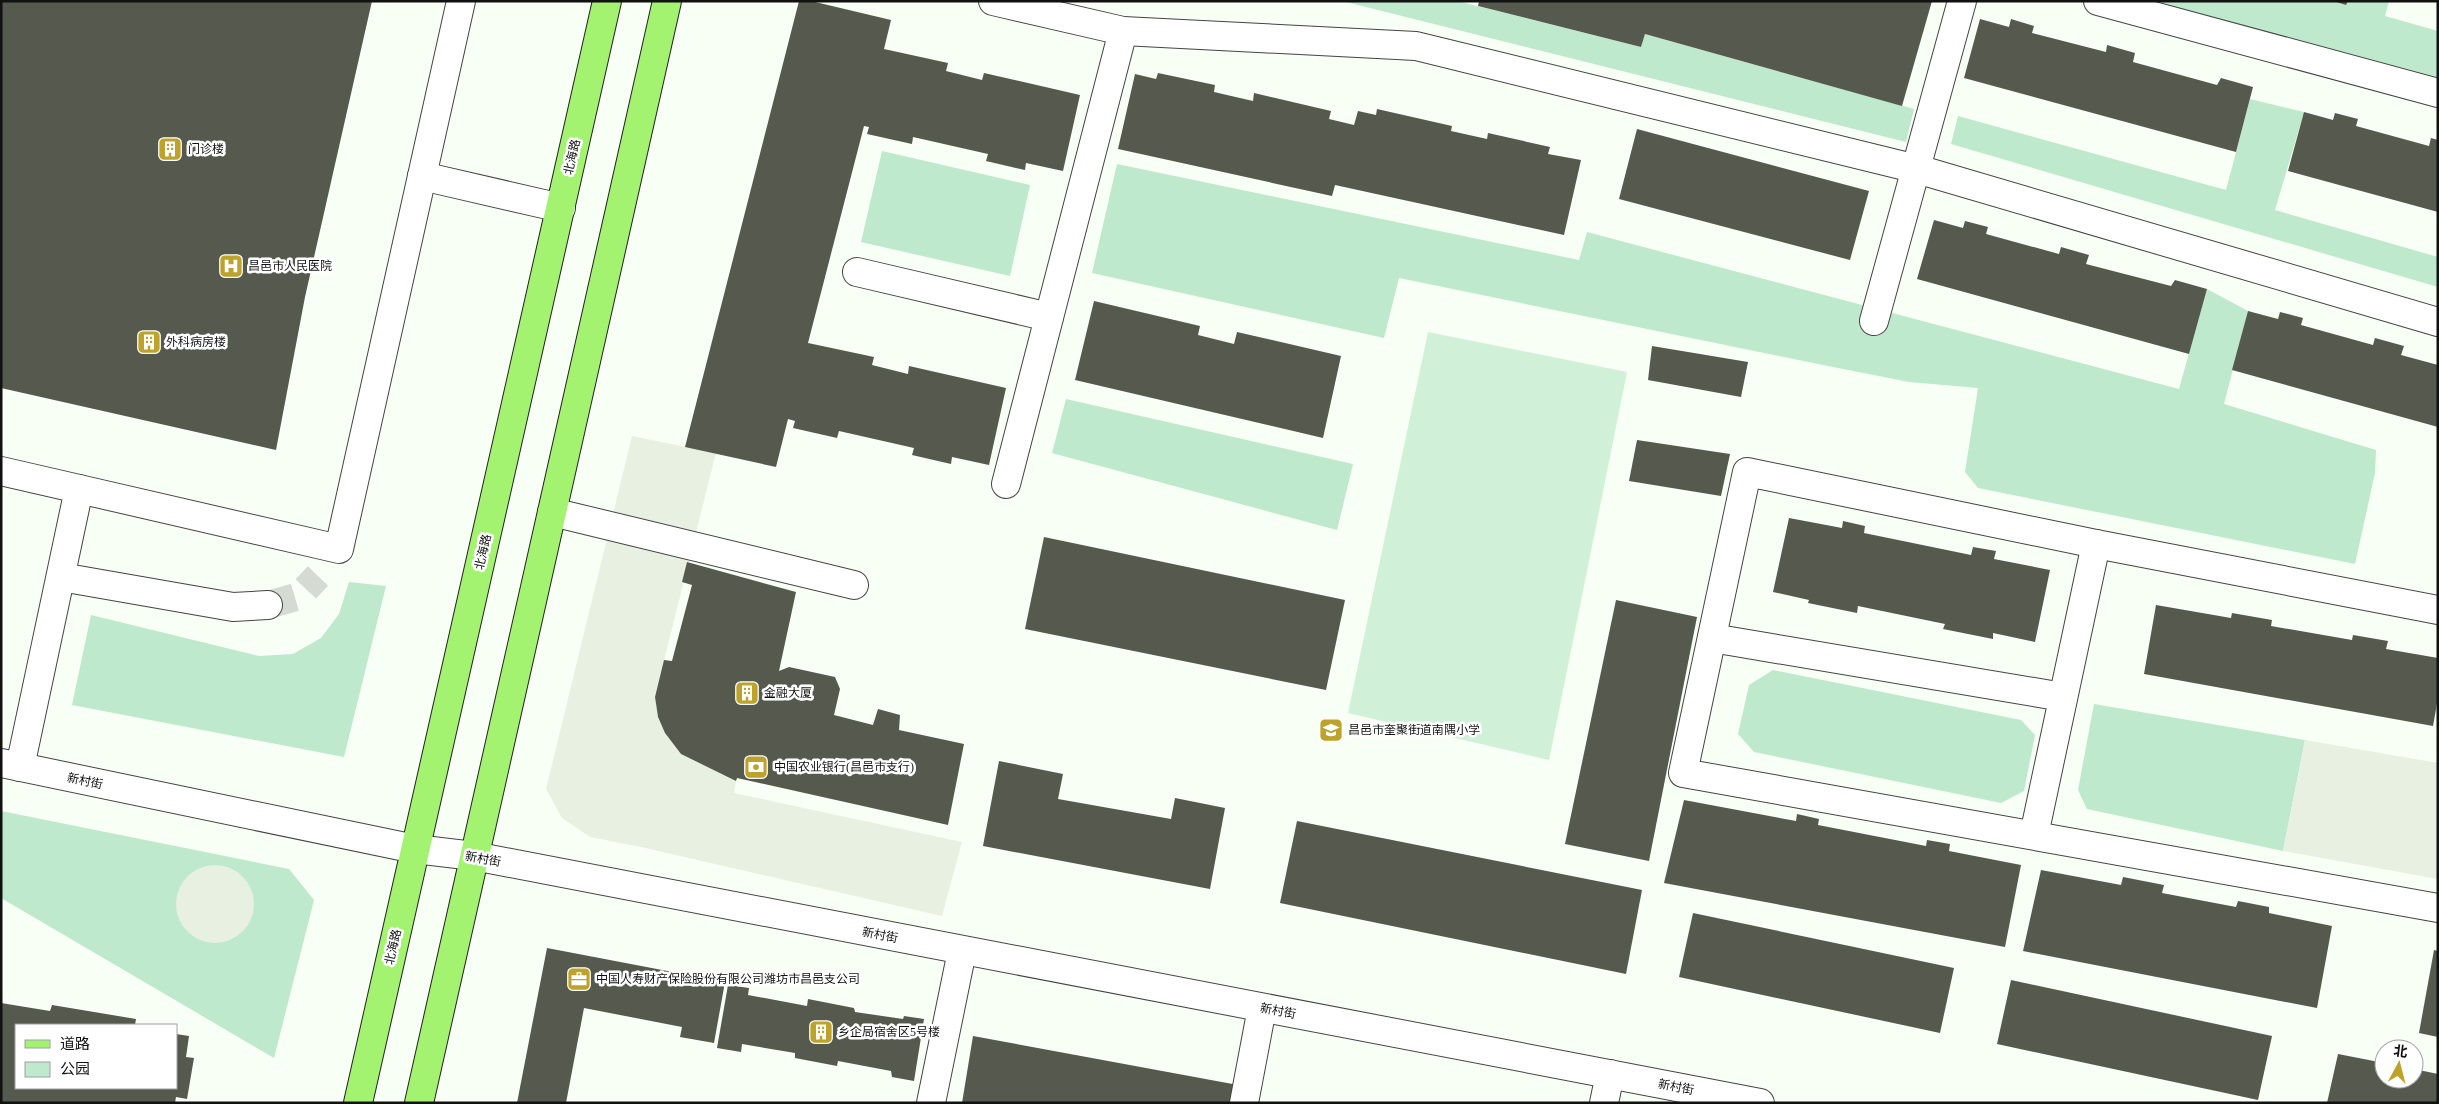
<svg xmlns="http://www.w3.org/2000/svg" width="2439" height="1104" viewBox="0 0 2439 1104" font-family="'Times New Roman','Noto Sans SC',serif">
	<rect width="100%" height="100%" fill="#f8fff5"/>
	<!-- green -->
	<g fill="#bee9cd">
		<path d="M 1342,1 L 1457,1 L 1641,47 L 1645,34 L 1914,109 L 1906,142 Z"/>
		<path d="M 2146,1 L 2389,1 L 2385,16 L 2438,31 L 2438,82 Z"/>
		<path d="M 2250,99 L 2304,112 L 2275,210 L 2438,257 L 2438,287 L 1951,144 L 1958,116 L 2226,190 Z"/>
		<path d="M 882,151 L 1030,185 L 1010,276 L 861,242 Z"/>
		<path d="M 1117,164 L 1579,260 L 1587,232 L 2179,389 L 2207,289 L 2248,311 L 2224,404 L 2376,450 L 2375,473 L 2355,564 L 1978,488 L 1965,472 L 1978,388 L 1909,382 L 1833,367 L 1399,278 L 1384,338 L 1092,273 Z"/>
		<path d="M 1066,399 L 1353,464 L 1337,530 L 1052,453 Z"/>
		<path d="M 349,582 L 386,586 L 344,757 L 72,705 L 91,615 L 259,656 L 293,654 L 321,638 L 339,614 Z"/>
		<path d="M 1773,670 L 2021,720 L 2035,735 L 2024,791 L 2001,803 L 1754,752 L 1738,734 L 1749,685 Z"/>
		<path d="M 2094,704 L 2305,740 L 2283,851 L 2087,809 L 2078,790 Z"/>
		<path d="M 1,811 L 289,869 L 314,900 L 274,1058 L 1,898 Z"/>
	</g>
	<!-- pitch -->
	<path fill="#d0f0d7" d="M 1428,332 L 1627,372 L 1549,760 L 1348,713 Z"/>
	<!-- plaza -->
	<g fill="#e8f0e2">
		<path d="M 632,436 L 716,453 L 655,697 L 658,718 L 665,733 L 681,754 L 736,781 L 734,793 L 962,842 L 942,916 L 641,847 L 590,837 L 562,818 L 546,789 Z"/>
		<path d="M 2305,740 L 2438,763 L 2438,879 L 2283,851 Z"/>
		<circle cx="215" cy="904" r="39"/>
	</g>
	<!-- building -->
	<g fill="#56594d">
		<path d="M 1,1 L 372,1 L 305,297 L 276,450 L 1,388 Z"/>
		<path d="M 799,1 L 811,1 L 891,20 L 884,49 L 948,63 L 946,71 L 982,80 L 984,73 L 1080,95 L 1063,171 L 1026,163 L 1025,170 L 986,161 L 988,154 L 913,137 L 912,144 L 867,134 L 869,127 L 864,126 L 808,343 L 874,357 L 872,365 L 908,374 L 909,366 L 1006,388 L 989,465 L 952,457 L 951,464 L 912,455 L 914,448 L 839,431 L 837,438 L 793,428 L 795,421 L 788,419 L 776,467 L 685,447 Z"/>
		<path d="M 1479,1 L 1932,1 L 1902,106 L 1645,34 L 1641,47 L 1478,6 Z"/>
		<path d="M 2333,1 L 2348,1 L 2346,5 Z"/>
		<path d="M 1980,19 L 2009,27 L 2011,19 L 2034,26 L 2032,33 L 2106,52 L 2107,45 L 2135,53 L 2133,62 L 2217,85 L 2221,78 L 2253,87 L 2236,152 L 1964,78 Z"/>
		<path d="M 1158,73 L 1215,85 L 1214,92 L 1253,101 L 1254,93 L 1331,111 L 1329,119 L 1354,125 L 1358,111 L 1376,115 L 1377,109 L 1452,126 L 1451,131 L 1487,139 L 1488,133 L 1550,147 L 1548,154 L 1581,160 L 1564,235 L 1335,185 L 1332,196 L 1118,149 L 1135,74 L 1156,79 Z"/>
		<path d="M 2304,112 L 2333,120 L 2335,113 L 2358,119 L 2356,126 L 2429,146 L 2431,138 L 2438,140 L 2438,212 L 2288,171 Z"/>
		<path d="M 1637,129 L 1869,191 L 1850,260 L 1619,199 Z"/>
		<path d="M 1934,220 L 1963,228 L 1965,221 L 1988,227 L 1986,234 L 2059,254 L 2061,247 L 2089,255 L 2086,264 L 2171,286 L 2175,280 L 2207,289 L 2189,354 L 1917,279 Z"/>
		<path d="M 1094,301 L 1200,326 L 1198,335 L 1234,344 L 1237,332 L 1341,356 L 1323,438 L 1075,380 Z"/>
		<path d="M 2248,311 L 2278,319 L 2280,312 L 2303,318 L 2301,325 L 2373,345 L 2375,338 L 2404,346 L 2401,355 L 2438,365 L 2438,427 L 2232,370 Z"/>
		<path d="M 1652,346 L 1748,362 L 1741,397 L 1648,380 Z"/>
		<path d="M 1637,440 L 1730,454 L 1721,496 L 1629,481 Z"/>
		<path d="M 1789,518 L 1842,528 L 1843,521 L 1865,526 L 1864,533 L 1971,555 L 1973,547 L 1996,551 L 1994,559 L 2050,570 L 2035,642 L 1993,633 L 1993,639 L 1943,629 L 1945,624 L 1858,606 L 1857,613 L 1808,603 L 1809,600 L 1773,592 Z"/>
		<path d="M 1044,537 L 1345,600 L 1326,690 L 1025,629 Z"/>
		<path d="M 687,562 L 796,592 L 779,671 L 789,667 L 835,677 L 840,689 L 834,715 L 873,725 L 878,709 L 900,715 L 899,730 L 964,744 L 948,825 L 737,778 L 736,781 L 681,754 L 665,733 L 658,717 L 655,697 L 664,660 L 672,661 L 692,585 L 682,582 Z"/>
		<path d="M 1616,600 L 1697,617 L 1649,861 L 1565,844 Z"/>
		<path d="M 2156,605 L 2231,618 L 2232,613 L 2272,620 L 2271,626 L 2352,640 L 2353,635 L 2388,641 L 2386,649 L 2438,658 L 2438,698 L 2433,726 L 2144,674 Z"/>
		<path d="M 999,761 L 1063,774 L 1058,799 L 1171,819 L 1175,798 L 1225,808 L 1210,889 L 983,846 Z"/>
		<path d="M 1684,800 L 1796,821 L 1797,814 L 1819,819 L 1818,825 L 1926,846 L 1927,840 L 1950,844 L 1949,851 L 2021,865 L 2005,947 L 1664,883 Z"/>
		<path d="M 1297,821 L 1642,890 L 1626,974 L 1280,903 Z"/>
		<path d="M 2041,870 L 2121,885 L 2123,877 L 2164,885 L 2162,893 L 2236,907 L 2238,901 L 2269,907 L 2269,913 L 2332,926 L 2317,1008 L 2023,951 Z"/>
		<path d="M 1693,913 L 1954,968 L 1940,1033 L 1679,977 Z"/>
		<path d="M 547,948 L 725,982 L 714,1043 L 680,1037 L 682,1027 L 584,1008 L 566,1103 L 517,1103 Z"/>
		<path d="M 2434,950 L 2438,951 L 2438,1037 L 2419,1033 Z"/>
		<path d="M 2011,980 L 2272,1036 L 2258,1100 L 1997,1044 Z"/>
		<path d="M 728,985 L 749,988 L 748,995 L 807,1006 L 808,999 L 854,1008 L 855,1012 L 903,1019 L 904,1016 L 924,1019 L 914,1081 L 892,1077 L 891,1071 L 838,1061 L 837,1066 L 795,1058 L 795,1053 L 742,1044 L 741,1052 L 717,1048 Z"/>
		<path d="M 1,1003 L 50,1011 L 52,1005 L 136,1019 L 135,1025 L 16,1025 L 16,1088 L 176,1088 L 176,1034 L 189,1036 L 186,1057 L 194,1058 L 187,1099 L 176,1097 L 175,1103 L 1,1103 Z"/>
		<path d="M 973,1036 L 1238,1085 L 1235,1103 L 962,1103 Z"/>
		<path d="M 2338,1054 L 2384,1063 L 2384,1079 L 2414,1079 L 2414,1069 L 2438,1074 L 2438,1103 L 2327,1103 Z"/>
	</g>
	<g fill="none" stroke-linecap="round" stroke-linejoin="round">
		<!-- minor-tunnel -->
		<path stroke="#d5dbd3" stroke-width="28" stroke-dasharray="28 14" stroke-linecap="butt" d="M 268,605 L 299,596 L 318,576"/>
		<!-- minor casing -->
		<g stroke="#444" stroke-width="30">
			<g id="minor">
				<path d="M 993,1 L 1123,31 L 1416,46 L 1917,169 L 2438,322"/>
				<path d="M 2098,1 L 2438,93"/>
				<path d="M 422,176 L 561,208"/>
				<path d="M 857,272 L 1049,317"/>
				<path d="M 1874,321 L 1962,1"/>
				<path d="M 1,471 L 339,549 L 461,1"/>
				<path d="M 1006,484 L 1123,31"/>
				<path d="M 552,512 L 854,585"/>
				<path d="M 61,577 L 233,607 L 268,605"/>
				<path d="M 2438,610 L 2096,544 L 1747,472 L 1683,773 L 2438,908"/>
				<path d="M 1712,638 L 2063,697"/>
				<path d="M 1,763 L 415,849 L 474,856 L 1760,1103"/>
				<path d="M 20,767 L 79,489"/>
				<path d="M 2034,835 L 2096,544"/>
				<path d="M 931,1103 L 962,951"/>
				<path d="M 1244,1103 L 1262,1008"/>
				<path d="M 1604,1103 L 1610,1074"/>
			</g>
		</g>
		<!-- major casing -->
		<g stroke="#222" stroke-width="30">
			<g id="major">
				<path d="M 358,1103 L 607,1"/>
				<path d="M 419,1103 L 667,1"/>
			</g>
		</g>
		<!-- minor -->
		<use href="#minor" stroke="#fff" stroke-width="28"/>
		<!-- major -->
		<use href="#major" stroke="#a3f370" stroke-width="28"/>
	</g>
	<!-- icons -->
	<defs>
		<g id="building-square" transform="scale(1.25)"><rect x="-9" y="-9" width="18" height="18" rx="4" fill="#bda22c" stroke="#fff"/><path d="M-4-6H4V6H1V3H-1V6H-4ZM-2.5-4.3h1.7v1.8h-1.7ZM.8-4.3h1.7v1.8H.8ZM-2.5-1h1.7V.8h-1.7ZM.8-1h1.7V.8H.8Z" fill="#fff"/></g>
		<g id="hospital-square" transform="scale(1.25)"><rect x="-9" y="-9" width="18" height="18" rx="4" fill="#bda22c" stroke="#fff"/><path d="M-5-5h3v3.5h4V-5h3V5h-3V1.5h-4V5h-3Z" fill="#fff"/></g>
		<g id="school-square" transform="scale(1.25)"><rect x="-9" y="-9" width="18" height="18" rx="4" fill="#bda22c" stroke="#fff"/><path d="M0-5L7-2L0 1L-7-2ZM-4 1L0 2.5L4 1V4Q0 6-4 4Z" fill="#fff"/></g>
		<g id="bank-square" transform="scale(1.25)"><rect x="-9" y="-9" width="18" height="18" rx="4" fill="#bda22c" stroke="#fff"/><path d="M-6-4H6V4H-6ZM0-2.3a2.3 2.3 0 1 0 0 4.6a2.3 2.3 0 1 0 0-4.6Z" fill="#fff"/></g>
		<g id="office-square" transform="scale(1.25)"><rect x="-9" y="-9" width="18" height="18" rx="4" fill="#bda22c" stroke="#fff"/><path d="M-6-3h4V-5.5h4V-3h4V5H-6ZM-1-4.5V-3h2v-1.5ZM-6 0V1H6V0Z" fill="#fff"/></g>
	</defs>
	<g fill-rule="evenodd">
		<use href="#building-square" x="170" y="149"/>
		<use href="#hospital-square" x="231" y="266"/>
		<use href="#building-square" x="149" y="342"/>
		<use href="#building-square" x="747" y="693"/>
		<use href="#school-square" x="1331" y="730"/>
		<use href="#bank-square" x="756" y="767"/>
		<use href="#office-square" x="579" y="979"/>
		<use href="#building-square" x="821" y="1032"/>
	</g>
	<g text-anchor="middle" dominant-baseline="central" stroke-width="5" stroke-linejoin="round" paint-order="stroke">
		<!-- poi labels -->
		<g font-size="12" fill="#111" stroke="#fff" text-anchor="start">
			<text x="188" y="149">门诊楼</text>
			<text x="248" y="266">昌邑市人民医院</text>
			<text x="166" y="342">外科病房楼</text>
			<text x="764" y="693">金融大厦</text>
			<text x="1348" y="730">昌邑市奎聚街道南隅小学</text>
			<text x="774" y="767">中国农业银行(昌邑市支行)</text>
			<text x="596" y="979">中国人寿财产保险股份有限公司潍坊市昌邑支公司</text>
			<text x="838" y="1032">乡企局宿舍区5号楼</text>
		</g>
		<!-- street labels -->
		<g font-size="12" fill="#111" stroke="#fff">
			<text transform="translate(572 157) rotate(-77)">北海路</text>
			<text transform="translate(483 552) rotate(-77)">北海路</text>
			<text transform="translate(85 781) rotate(12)">新村街</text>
			<text transform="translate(483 859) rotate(10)">新村街</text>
			<text transform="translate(880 935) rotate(11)">新村街</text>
			<text transform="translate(393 947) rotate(-77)">北海路</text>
			<text transform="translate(1278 1011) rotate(11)">新村街</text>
			<text transform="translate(1676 1087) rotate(11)">新村街</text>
		</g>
	</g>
	<!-- border -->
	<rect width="2439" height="1104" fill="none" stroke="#111111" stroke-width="5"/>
	<!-- legend -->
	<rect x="15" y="1024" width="162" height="65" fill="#ffffff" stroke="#a0a0a0"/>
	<rect x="25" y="1040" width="25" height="8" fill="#a3f370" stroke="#a0a0a0"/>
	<text x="60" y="1049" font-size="15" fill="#111111">道路</text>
	<rect x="25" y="1062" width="25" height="15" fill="#bee9cd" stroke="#a0a0a0"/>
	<text x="60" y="1074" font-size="15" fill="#111111">公园</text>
	<!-- north arrow -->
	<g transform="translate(2399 1064) rotate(7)"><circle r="24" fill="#ffffff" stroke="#a0a0a0"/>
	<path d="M0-4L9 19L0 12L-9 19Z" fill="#bda22c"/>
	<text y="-8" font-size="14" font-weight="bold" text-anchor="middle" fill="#111111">北</text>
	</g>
</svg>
